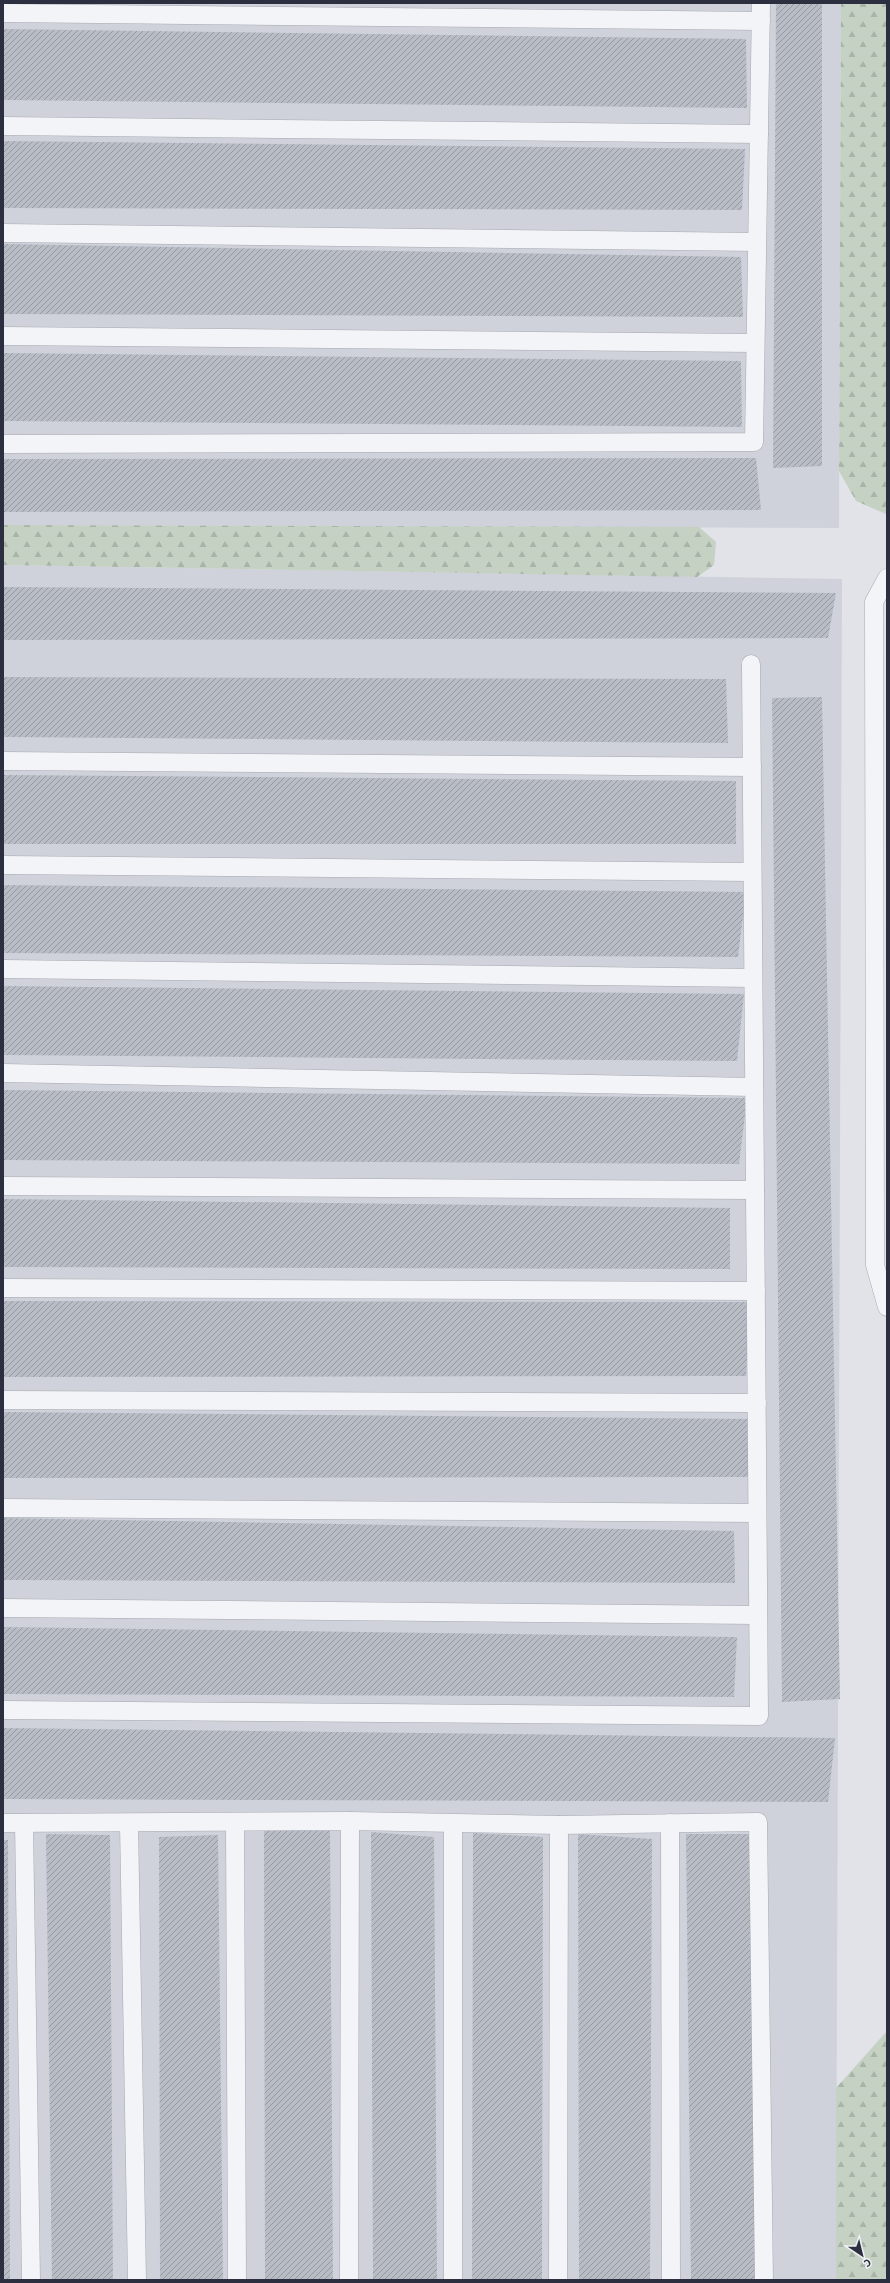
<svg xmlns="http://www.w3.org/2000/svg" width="890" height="2283" viewBox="0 0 890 2283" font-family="'Alegreya Sans',sans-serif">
	<defs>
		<pattern id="forest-firs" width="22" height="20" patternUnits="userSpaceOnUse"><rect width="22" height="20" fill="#c5d1c3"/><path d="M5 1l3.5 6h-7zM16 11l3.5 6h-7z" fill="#a9b4a9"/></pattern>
		<pattern id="building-hatch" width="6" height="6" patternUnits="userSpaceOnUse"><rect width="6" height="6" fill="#b8bcc5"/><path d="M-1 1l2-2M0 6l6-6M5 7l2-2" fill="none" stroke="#9699a1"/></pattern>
	</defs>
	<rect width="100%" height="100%" fill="#e1e3e8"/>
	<!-- built -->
	<g fill="#cfd2da">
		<path d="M 3,3 L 841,3 L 839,528 L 3,525 Z"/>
		<path d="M 3,565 L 842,579 L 836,2280 L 3,2280 Z"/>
	</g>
	<!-- forest -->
	<g fill="url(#forest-firs)">
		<path d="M 841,3 L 887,3 L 886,514 L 856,501 L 839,471 Z"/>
		<path d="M 3,525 L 699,527 L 716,542 L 714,565 L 697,577 L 3,565 Z"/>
		<path d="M 887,2031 L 887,2280 L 836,2280 L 836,2088 Z"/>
	</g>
	<!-- building -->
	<g fill="url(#building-hatch)">
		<path d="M 776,3 L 822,3 L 822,466 L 773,468 Z"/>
		<path d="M 3,29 L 746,39 L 747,108 L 3,100 Z"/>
		<path d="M 3,141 L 745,149 L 742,210 L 3,208 Z"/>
		<path d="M 3,244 L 741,257 L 743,317 L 3,314 Z"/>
		<path d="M 3,353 L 741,361 L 742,427 L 3,421 Z"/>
		<path d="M 756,458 L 761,510 L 3,512 L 3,459 Z"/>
		<path d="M 3,587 L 836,593 L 828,638 L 3,640 Z"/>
		<path d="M 3,677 L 726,679 L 728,743 L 3,737 Z"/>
		<path d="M 822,697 L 840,1699 L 782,1702 L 772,698 Z"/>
		<path d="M 3,775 L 736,781 L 736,844 L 3,844 Z"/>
		<path d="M 3,885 L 746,892 L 738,957 L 3,953 Z"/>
		<path d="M 3,986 L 744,994 L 737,1061 L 3,1055 Z"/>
		<path d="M 3,1090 L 747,1098 L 739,1164 L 3,1160 Z"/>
		<path d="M 3,1199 L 730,1208 L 730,1269 L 3,1267 Z"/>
		<path d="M 3,1301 L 750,1302 L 746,1376 L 3,1377 Z"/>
		<path d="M 3,1412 L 753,1419 L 754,1477 L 3,1478 Z"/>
		<path d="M 3,1518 L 734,1531 L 735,1583 L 3,1580 Z"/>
		<path d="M 3,1627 L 737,1637 L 734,1697 L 3,1694 Z"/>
		<path d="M 3,1728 L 835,1738 L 828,1802 L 3,1799 Z"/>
		<path d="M 264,1830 L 330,1830 L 333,2280 L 265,2280 Z"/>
		<path d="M 371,1832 L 434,1837 L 437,2280 L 373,2280 Z"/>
		<path d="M 473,1833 L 543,1837 L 542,2280 L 472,2280 Z"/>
		<path d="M 46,1834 L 110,1835 L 113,2280 L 52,2280 Z"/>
		<path d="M 578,1834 L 652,1839 L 650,2280 L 579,2280 Z"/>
		<path d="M 686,1834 L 753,1834 L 757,2280 L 691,2280 Z"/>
		<path d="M 218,1835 L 223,2280 L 160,2280 L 159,1837 Z"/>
		<path d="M 3,1840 L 8,1840 L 10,2280 L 3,2280 Z"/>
	</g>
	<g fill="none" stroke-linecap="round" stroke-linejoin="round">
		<!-- service casing -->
		<g stroke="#a7a9b2" stroke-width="19">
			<g id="service">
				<path d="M 3,13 L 761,21"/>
				<path d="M 3,126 L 759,134"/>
				<path d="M 3,233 L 757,242"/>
				<path d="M 3,336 L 755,343"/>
				<path d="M 3,444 L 754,442 L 761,3"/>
				<path d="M 887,578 L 874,602 L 875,1265 L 887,1307"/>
				<path d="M 3,761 L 752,767"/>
				<path d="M 3,865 L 752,872"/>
				<path d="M 3,969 L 753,978"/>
				<path d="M 3,1073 L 754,1087"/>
				<path d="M 3,1186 L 755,1190"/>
				<path d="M 3,1288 L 756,1291"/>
				<path d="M 3,1400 L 757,1403"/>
				<path d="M 3,1508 L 757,1513"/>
				<path d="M 3,1608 L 758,1615"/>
				<path d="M 3,1710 L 759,1716 L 751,664"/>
				<path d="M 235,1822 L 237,2280"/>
				<path d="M 3,1823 L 350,1821 L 559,1825 L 758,1822 L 764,2280"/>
				<path d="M 24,1823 L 31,2280"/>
				<path d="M 129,1823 L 137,2280"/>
				<path d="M 670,1823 L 671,2280"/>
				<path d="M 453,1824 L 453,2280"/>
				<path d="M 349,2280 L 350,1821"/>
				<path d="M 558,2280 L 559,1825"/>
			</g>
		</g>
		<!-- service -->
		<use href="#service" stroke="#f3f4f7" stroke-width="18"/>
	</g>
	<!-- border -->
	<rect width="890" height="2283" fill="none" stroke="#2b2f3f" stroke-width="8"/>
	<!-- north arrow -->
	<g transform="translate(862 2255) rotate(145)" stroke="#f0f2f6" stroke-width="3" paint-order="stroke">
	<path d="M0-3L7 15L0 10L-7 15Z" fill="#2b2f3f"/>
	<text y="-6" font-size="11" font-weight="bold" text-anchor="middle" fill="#2b2f3f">С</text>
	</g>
</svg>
